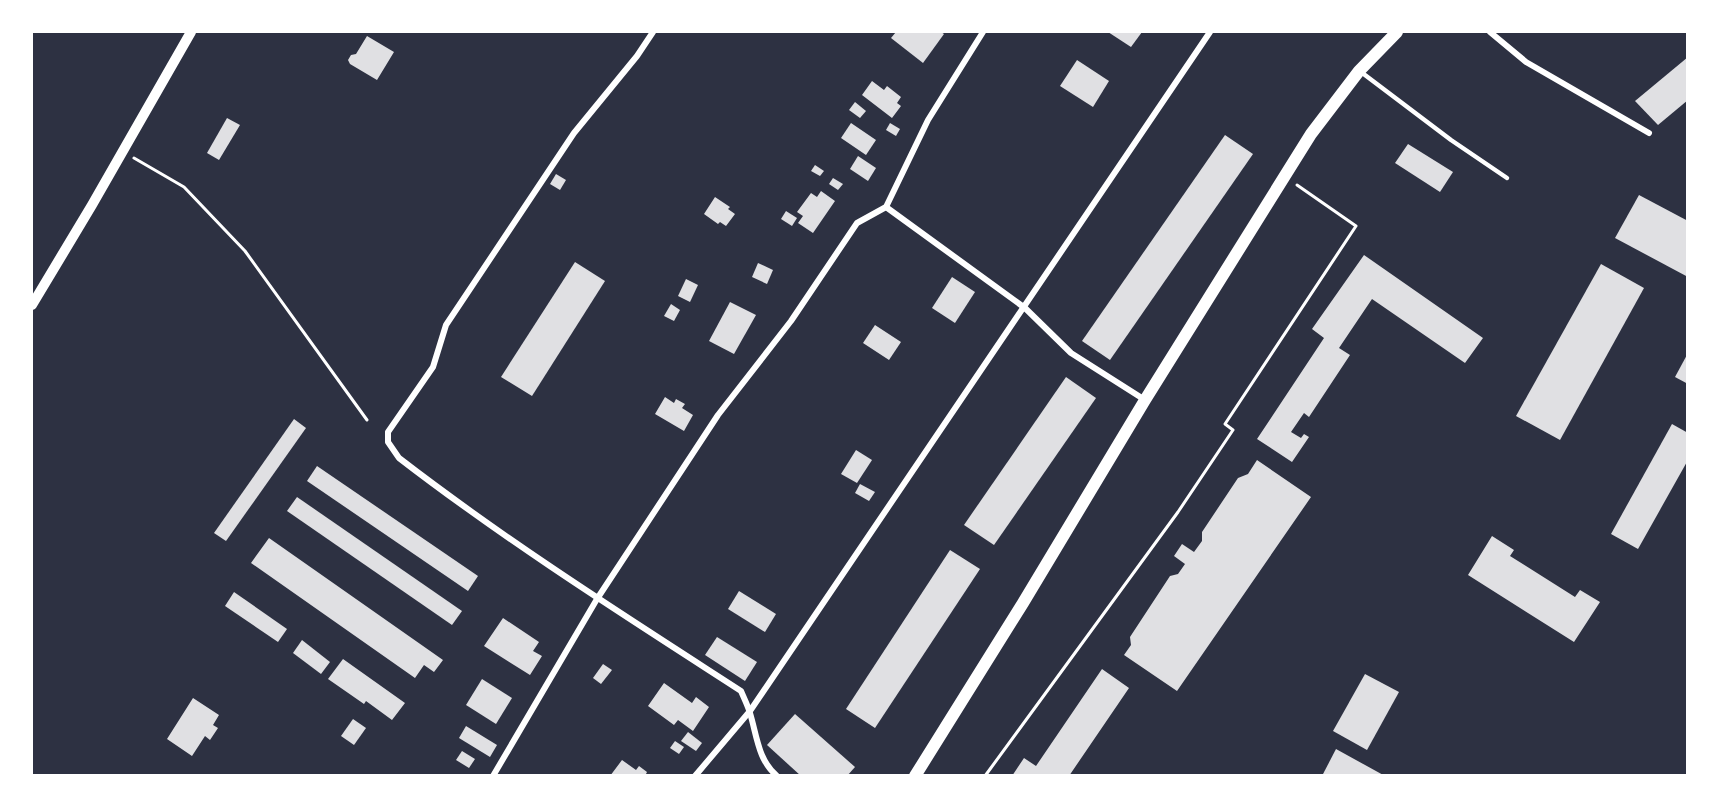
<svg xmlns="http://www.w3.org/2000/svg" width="1719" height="807" viewBox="0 0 1719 807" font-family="Overpass,sans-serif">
	<rect width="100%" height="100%" fill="#2d3142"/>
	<!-- building -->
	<g fill="#e0e0e3">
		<path d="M 896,32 L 941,32 L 944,34 L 923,63 L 891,38 Z"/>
		<path d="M 1108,32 L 1142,32 L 1131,47 Z"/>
		<path d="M 367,36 L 394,52 L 377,80 L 350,64 L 348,60 L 351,55 L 356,54 Z"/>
		<path d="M 1688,57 L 1688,100 L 1658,125 L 1635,101 Z"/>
		<path d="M 1077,60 L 1109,81 L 1093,107 L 1060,86 Z"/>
		<path d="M 872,81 L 884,90 L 887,86 L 901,97 L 897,103 L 901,106 L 892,118 L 862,95 Z"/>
		<path d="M 855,102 L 866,111 L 860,118 L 849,110 Z"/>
		<path d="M 227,118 L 240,125 L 219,160 L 207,153 Z"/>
		<path d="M 851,123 L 876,140 L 866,155 L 841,138 Z"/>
		<path d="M 890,123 L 900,129 L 896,136 L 886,130 Z"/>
		<path d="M 1225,135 L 1253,154 L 1110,360 L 1082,341 Z"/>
		<path d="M 1408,144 L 1453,172 L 1440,192 L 1395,163 Z"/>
		<path d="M 858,156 L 876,168 L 868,181 L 850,169 Z"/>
		<path d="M 815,165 L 824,171 L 820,176 L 811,171 Z"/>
		<path d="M 556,174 L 566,180 L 560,190 L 550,184 Z"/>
		<path d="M 833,178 L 843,184 L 838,190 L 829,184 Z"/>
		<path d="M 821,191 L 835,201 L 813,233 L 798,223 L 803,216 L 797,212 L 811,193 L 817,197 Z"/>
		<path d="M 1639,195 L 1688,221 L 1688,277 L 1615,238 Z"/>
		<path d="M 715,197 L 730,207 L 728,209 L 735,214 L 726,226 L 720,222 L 718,224 L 704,214 Z"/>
		<path d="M 786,211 L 797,218 L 792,226 L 781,219 Z"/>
		<path d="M 1364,255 L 1483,338 L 1465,363 L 1372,299 L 1339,348 L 1350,355 L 1309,417 L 1304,413 L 1291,432 L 1301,438 L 1304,434 L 1309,437 L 1292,462 L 1257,439 L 1324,338 L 1312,329 Z"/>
		<path d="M 575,262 L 605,281 L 532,396 L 501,377 Z"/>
		<path d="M 758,263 L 773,270 L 767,284 L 752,277 Z"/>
		<path d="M 1601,264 L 1644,288 L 1560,440 L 1516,416 Z"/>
		<path d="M 952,277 L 975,292 L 955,323 L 932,308 Z"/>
		<path d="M 686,279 L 698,285 L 690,302 L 678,296 Z"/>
		<path d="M 730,302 L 756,315 L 734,354 L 709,341 Z"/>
		<path d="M 671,304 L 680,310 L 674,321 L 664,316 Z"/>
		<path d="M 875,325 L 901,342 L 889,360 L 863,343 Z"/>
		<path d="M 1688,353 L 1688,384 L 1675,377 Z"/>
		<path d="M 1066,377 L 1096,398 L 994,545 L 964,525 Z"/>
		<path d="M 665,397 L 674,403 L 676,399 L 685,404 L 682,408 L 693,415 L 684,431 L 655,414 Z"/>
		<path d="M 294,419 L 306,428 L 226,541 L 214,533 Z"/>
		<path d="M 1672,424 L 1688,433 L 1688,460 L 1638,549 L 1611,534 Z"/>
		<path d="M 856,450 L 872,460 L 857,483 L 841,474 Z"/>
		<path d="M 1257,460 L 1311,497 L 1177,691 L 1124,655 L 1131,645 L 1130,637 L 1170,576 L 1178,574 L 1185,564 L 1174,556 L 1182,544 L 1194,552 L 1202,541 L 1202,532 L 1238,478 L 1248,474 Z"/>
		<path d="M 317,466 L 478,576 L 468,591 L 307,481 Z"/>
		<path d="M 860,484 L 875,492 L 869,501 L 855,493 Z"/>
		<path d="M 297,497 L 462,611 L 452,625 L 287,511 Z"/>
		<path d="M 1492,536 L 1514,550 L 1510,556 L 1575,597 L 1580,590 L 1600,602 L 1574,642 L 1468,575 Z"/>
		<path d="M 269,538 L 443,660 L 434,672 L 424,665 L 415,678 L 251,563 Z"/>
		<path d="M 950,550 L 980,569 L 875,728 L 846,709 Z"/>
		<path d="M 739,591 L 776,614 L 765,632 L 728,609 Z"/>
		<path d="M 234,592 L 287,629 L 278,642 L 225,606 Z"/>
		<path d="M 503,618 L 539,642 L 533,651 L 542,656 L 530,675 L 484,646 Z"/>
		<path d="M 717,637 L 757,662 L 745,681 L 705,655 Z"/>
		<path d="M 302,640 L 330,662 L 321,674 L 293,653 Z"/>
		<path d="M 343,659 L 405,703 L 392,720 L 366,701 L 364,704 L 328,679 Z"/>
		<path d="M 603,664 L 612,670 L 601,684 L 593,678 Z"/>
		<path d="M 1102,669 L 1129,688 L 1069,776 L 1012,776 L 1024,758 L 1036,766 Z"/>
		<path d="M 1365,674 L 1399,692 L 1367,750 L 1333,731 Z"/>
		<path d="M 482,679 L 512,698 L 496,724 L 466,705 Z"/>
		<path d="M 664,683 L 692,703 L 696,697 L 709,707 L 693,731 L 678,720 L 674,725 L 648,706 Z"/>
		<path d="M 193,698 L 219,715 L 213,725 L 218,728 L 210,740 L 205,736 L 192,756 L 167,739 Z"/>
		<path d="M 795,714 L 855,767 L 847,776 L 801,776 L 767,745 Z"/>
		<path d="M 353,719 L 366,728 L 354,745 L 341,736 Z"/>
		<path d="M 466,726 L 497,745 L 490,757 L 459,738 Z"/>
		<path d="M 688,732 L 702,743 L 696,751 L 681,741 Z"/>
		<path d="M 675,741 L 684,747 L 679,754 L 670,748 Z"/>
		<path d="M 1336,749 L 1385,776 L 1322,776 Z"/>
		<path d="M 462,751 L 475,759 L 469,768 L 456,760 Z"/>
		<path d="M 622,760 L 636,770 L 639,766 L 647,772 L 645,776 L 610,776 Z"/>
	</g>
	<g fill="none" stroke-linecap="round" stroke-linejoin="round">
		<!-- path -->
		<g stroke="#fff" stroke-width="3">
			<path d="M 134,158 L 184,187 L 245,251 L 367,420"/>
			<path d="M 985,776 L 1178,512 L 1233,430 L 1225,424 L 1356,226 L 1297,185"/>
		</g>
		<!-- service -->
		<path stroke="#fff" stroke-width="4.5" d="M 1361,72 L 1451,140 L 1507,178"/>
		<!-- minor -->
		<g stroke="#fff" stroke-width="6">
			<path d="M 653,32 L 637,56 L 574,133 L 446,325 L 433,367 L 388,432 L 388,442 L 399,458 C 508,542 625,616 741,691 C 744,698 748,706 750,713 C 757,736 758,760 777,776"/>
			<path d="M 1490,32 L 1526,62 L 1649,133"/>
			<path d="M 886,207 L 1025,308 L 1071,353 L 1145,400"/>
			<path d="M 493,776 L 597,599 L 718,415 L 791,321 L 857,223 L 886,207 L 928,120 L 983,32"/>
			<path d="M 695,776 L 750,711 L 1210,32"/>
		</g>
		<!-- tertiary -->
		<path stroke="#fff" stroke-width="10" d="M 32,305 L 92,205 L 191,32"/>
		<!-- secondary -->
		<path stroke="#fff" stroke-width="12" d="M 915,776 L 1023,603 L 1145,400 L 1311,134 L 1359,71 L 1397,32"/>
	</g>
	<!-- border -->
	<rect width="1719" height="807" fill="none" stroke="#ffffff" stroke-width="66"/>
</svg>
